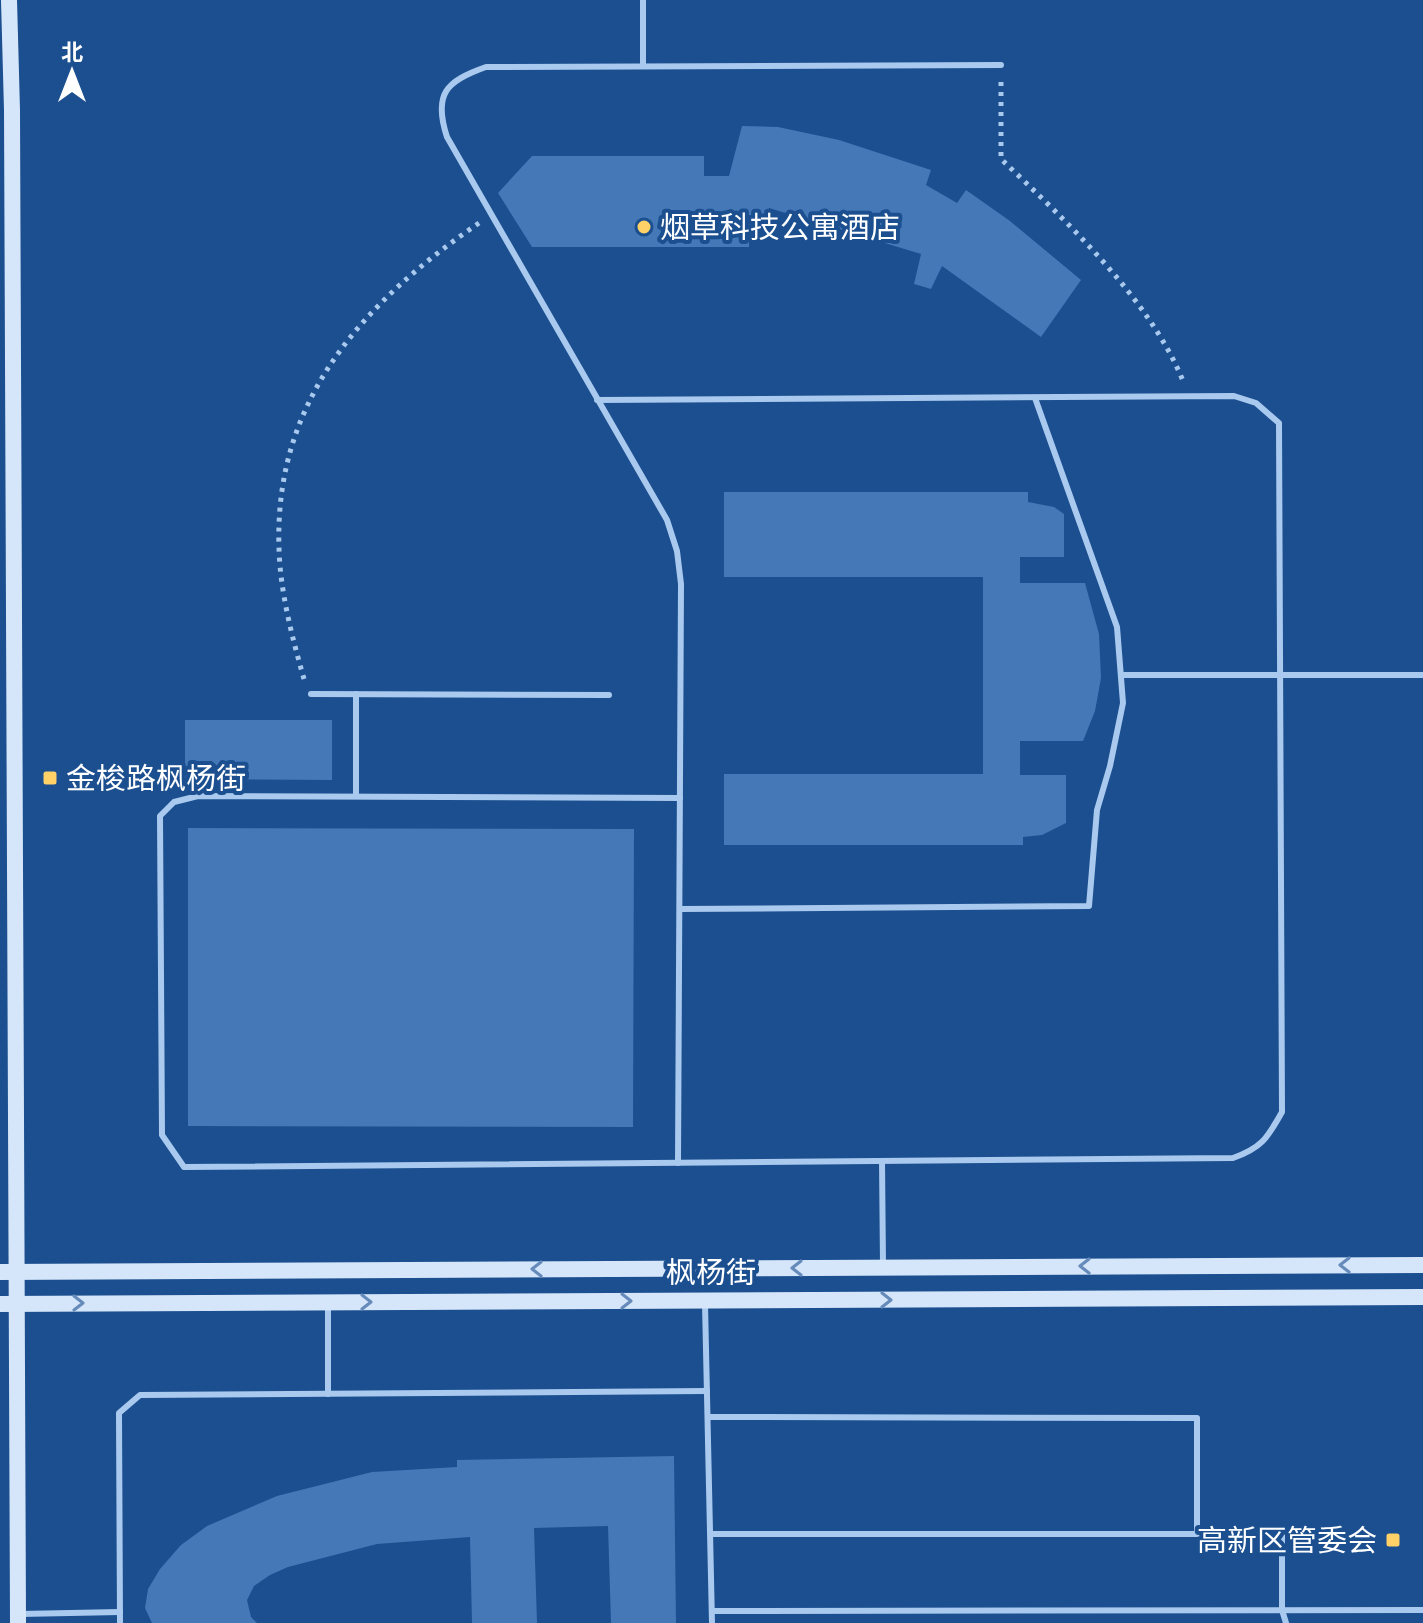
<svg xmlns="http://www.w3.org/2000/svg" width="1423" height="1623" viewBox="0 0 1423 1623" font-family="Figtree,'Noto Sans SC',sans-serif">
	<rect width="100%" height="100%" fill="#1b4f8f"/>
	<!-- building -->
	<g fill="#4478b7">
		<path d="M 742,126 L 778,127 L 839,140 L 931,170 L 926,185 L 957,203 L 966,190 L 1010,221 L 1081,280 L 1041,337 L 942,266 L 931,289 L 914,284 L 921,254 L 769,208 L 769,234 L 749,234 L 749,247 L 532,247 L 498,193 L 532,156 L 704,156 L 704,176 L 729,176 Z"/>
		<path d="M 724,492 L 1028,492 L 1028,502 L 1054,507 L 1064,514 L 1064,557 L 1020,557 L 1020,583 L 1085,583 L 1099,634 L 1101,678 L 1095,711 L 1083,741 L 1020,741 L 1020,775 L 1066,775 L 1066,823 L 1042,835 L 1023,837 L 1023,845 L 724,845 L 724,774 L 983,774 L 983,577 L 724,577 Z"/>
		<path d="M 185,720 L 332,720 L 332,780 L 185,779 Z"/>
		<path d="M 188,828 L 634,829 L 633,1127 L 188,1126 Z"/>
		<path d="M 674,1456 L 676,1623 L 611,1623 L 608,1526 L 534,1528 L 537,1623 L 472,1623 L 470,1537 L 377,1544 L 288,1567 L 270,1575 L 254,1586 L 247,1600 L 251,1617 L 257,1623 L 152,1623 L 145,1608 L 148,1589 L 160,1569 L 181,1545 L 207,1526 L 277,1496 L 372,1472 L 457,1467 L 457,1460 Z"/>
	</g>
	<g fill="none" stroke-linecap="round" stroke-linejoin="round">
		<!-- path -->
		<g stroke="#a9c9ee" stroke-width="5" stroke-dasharray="4 6" stroke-linecap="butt">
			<path d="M 1001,82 L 1001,159 C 1064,219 1150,299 1183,381"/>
			<path d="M 304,679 C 292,637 280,591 279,548 C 274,399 364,302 479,223"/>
		</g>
		<!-- lane -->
		<g stroke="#a9c9ee" stroke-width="6">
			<path d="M 643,0 L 643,66"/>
			<path d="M 597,400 L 1234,396 L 1256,403 L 1279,423 L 1282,1112 C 1267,1139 1261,1148 1233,1158 L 184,1167 L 162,1135 L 160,816 L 174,802 L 198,796 L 680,798"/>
			<path d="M 1122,675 L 1423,675"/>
			<path d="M 311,694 L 609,695"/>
			<path d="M 356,796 L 356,694"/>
			<path d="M 680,909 L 1089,906 L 1097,810 L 1110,766 L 1123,703 L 1117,627 L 1035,398"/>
			<path d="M 882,1161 L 883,1265"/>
			<path d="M 678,1163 L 681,584 L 677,551 L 667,520 L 447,137 C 433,94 446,81 486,67 L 1001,65"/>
			<path d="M 705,1304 L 712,1623"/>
			<path d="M 328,1305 L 328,1394"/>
			<path d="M 708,1417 L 1197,1418 L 1197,1534"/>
			<path d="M 711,1534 L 1282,1534 L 1282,1610 L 1286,1623"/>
			<path d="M 712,1611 L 1423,1610"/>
			<path d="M 20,1614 L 120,1612"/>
			<path d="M 120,1623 L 119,1413 L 140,1395 L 707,1391"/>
		</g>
		<!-- secondary -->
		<g stroke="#d6e6fa" stroke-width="16">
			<path d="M 9,0 L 12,110 L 18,1623"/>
			<path d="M 0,1272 L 1423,1265"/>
			<path d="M 0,1304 L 1423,1297"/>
		</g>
	</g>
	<!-- one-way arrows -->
	<defs><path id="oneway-chevron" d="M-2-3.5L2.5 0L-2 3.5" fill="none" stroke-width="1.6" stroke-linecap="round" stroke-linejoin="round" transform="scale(2)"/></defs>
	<g stroke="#668bba">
		<use href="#oneway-chevron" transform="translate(1345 1265) rotate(180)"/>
		<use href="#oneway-chevron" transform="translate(1085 1266) rotate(180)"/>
		<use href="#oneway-chevron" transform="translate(797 1268) rotate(180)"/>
		<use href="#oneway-chevron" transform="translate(537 1269) rotate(180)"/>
		<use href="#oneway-chevron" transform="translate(886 1300)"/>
		<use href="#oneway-chevron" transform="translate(626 1301)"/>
		<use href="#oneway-chevron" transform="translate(366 1302)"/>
		<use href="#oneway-chevron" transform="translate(78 1303)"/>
	</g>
	<!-- markers -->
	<g fill="#ffd166" stroke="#1b4f8f" stroke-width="3">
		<circle cx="644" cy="227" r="8"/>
		<rect x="42" y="770" width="16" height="16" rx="4"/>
		<rect x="1385" y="1532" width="16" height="16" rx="4"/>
	</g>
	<g text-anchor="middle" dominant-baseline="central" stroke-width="8" stroke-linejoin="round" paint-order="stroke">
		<!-- poi labels -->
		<g font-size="30" fill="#fff" stroke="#1b4f8f" text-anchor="start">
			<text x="660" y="227">烟草科技公寓酒店</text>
			<text x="66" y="778">金梭路枫杨街</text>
			<text x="1377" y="1540" text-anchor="end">高新区管委会</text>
		</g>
		<!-- street labels -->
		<g font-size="30" fill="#fff" stroke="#1b4f8f">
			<text x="711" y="1272">枫杨街</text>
		</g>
	</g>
	<!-- north arrow -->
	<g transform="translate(72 72)" stroke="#1b4f8f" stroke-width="6" paint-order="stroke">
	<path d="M0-6L14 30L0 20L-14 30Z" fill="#ffffff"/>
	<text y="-12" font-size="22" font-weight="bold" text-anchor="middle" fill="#ffffff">北</text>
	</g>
</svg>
